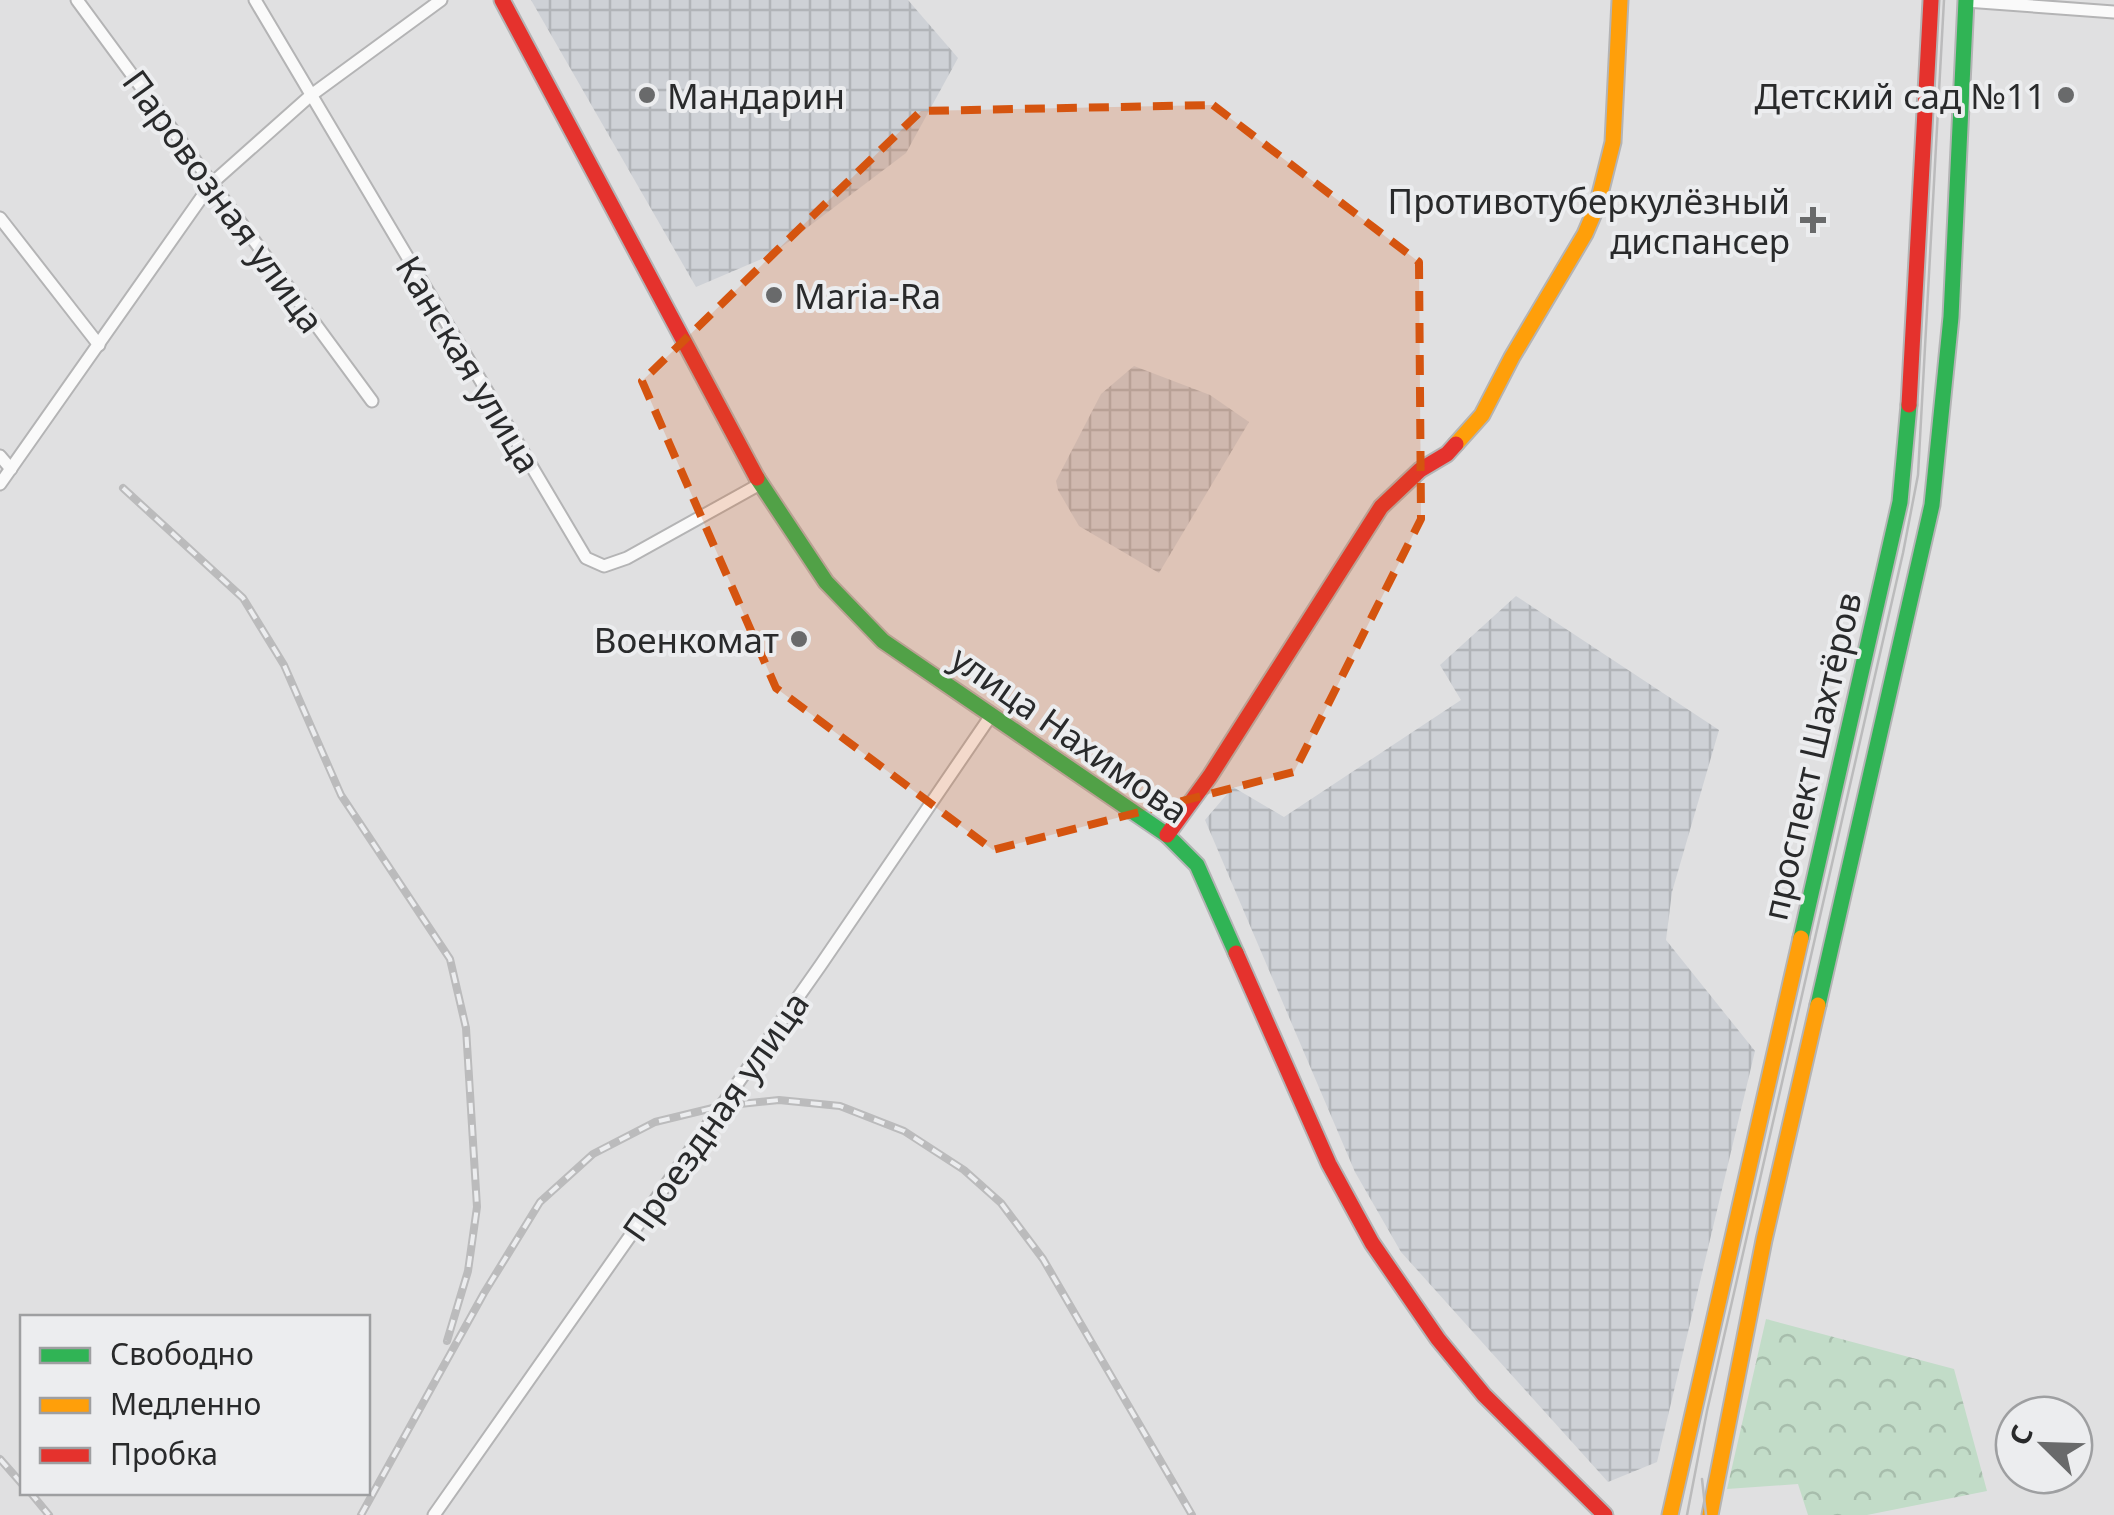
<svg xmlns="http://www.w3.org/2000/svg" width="2114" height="1515" viewBox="0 0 2114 1515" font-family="'Noto Sans',sans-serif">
	<defs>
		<pattern id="industrial-grid" width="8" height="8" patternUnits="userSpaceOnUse" patternTransform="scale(2.5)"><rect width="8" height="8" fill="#ced1d6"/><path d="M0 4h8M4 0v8" fill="none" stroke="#b1b4b8"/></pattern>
		<pattern id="park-crowns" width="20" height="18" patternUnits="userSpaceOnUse" patternTransform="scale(2.5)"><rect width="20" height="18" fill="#c2dcc8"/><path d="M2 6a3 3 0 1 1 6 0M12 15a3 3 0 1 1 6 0" fill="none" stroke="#a7bdac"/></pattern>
	</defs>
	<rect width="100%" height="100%" fill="#e0e0e1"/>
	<!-- industrial -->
	<g fill="url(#industrial-grid)">
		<path d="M 531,0 L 908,0 L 958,58 L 906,153 L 771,255 L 696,287 Z"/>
		<path d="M 1134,366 L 1210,395 L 1249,422 L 1159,573 L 1079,526 L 1058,490 L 1056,481 L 1101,394 Z"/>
		<path d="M 1516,596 L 1719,730 L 1672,892 L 1666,940 L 1755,1051 L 1657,1462 L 1608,1482 L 1401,1252 L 1355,1172 L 1205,820 L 1233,787 L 1284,817 L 1461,700 L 1440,665 Z"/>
	</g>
	<!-- park -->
	<path fill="url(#park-crowns)" d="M 1766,1319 L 1954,1369 L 1987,1491 L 1867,1515 L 1808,1515 L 1798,1484 L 1727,1489 Z"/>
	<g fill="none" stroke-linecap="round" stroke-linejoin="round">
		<!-- street casing -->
		<g stroke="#b4b4b5" stroke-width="15">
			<g id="street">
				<path d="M 77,0 L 372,401"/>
				<path d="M 255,0 L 586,558 L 604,566 L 627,558 L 760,484"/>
				<path d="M 1966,1 L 2114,12"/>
				<path d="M 0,218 L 99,345"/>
				<path d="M 0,456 L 11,469"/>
				<path d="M 0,484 L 211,184 L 310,96 L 441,0"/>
				<path d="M 434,1515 L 820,966 L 992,714"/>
			</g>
		</g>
		<!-- fast casing -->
		<g stroke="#b4b4b5" stroke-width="19">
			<g id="fast">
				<path d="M 757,478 L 826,582 L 883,641 L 1167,835 L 1197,865 L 1236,953"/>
				<path d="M 1801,938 L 1900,502 L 1909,405"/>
				<path d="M 1818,1005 L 1932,505 L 1951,317 L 1966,0"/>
			</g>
		</g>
		<!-- slow casing -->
		<g stroke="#b4b4b5" stroke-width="19">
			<g id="slow">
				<path d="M 1456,444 L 1482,415 L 1512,357 L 1585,234 L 1597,206 L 1613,142 L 1620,0"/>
				<path d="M 1670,1515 L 1801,938"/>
				<path d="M 1710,1515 L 1764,1240 L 1818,1005"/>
			</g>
		</g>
		<!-- jam casing -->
		<g stroke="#b4b4b5" stroke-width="19">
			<g id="jam">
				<path d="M 502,0 L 757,478"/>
				<path d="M 1909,405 L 1931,0"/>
				<path d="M 1167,835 L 1210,776 L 1381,507 L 1420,470 L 1447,454 L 1456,444"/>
				<path d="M 1236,953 L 1329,1164 L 1372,1243 L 1438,1339 L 1484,1395 L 1605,1515"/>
			</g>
		</g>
		<!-- street -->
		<use href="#street" stroke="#fafafa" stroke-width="11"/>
		<!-- fast -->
		<use href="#fast" stroke="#30b455" stroke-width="15"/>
		<!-- slow -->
		<use href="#slow" stroke="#ff9f0a" stroke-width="15"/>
		<!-- jam -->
		<use href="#jam" stroke="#e5322d" stroke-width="15"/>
		<!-- tram -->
		<g stroke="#bbbbbc" stroke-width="2.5">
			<path d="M 1702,1479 L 1706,1515"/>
			<path d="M 1687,1515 L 1707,1411 L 1903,553 L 1918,475 L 1944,0"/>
		</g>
		<!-- rail casing -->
		<g stroke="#bbbbbc" stroke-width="8">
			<g id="rail">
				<path d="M 123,488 L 243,598 L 284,665 L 341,795 L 450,959 L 466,1028 L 477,1207 L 468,1271 L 447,1341"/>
				<path d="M 0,1459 L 22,1484"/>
				<path d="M 30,1492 L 49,1515"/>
				<path d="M 361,1515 L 484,1293 L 540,1202 L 593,1154 L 655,1122 L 721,1106 L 779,1100 L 840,1106 L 904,1131 L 964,1170 L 1001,1203 L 1043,1259 L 1192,1515"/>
			</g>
		</g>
		<!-- rail -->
		<use href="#rail" stroke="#ecedef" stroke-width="4" stroke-dasharray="11" stroke-linecap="butt"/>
	</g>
	<!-- marked area -->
	<path fill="#d5540f" fill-opacity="0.2" stroke="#d5540f" stroke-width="8" stroke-dasharray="20 12" stroke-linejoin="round" d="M 1213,105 L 1419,262 L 1421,519 L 1294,772 L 993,850 L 776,688 L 642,381 L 921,111 Z"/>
	<!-- markers -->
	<g fill="#696a6b" stroke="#ecedef" stroke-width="4">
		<circle cx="647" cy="95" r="10"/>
		<circle cx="2066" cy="95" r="10"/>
		<path d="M1808 205h10v10h10v10h-10v10h-10v-10h-10v-10h10z"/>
		<circle cx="774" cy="295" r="10"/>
		<circle cx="799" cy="639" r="10"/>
	</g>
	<g text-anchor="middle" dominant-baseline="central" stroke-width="8" stroke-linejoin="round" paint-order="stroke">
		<!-- poi labels -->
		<g font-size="35" fill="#292a2b" stroke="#ecedef" text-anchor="end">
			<text x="667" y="95" text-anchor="start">Мандарин</text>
			<text x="2046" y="95">Детский сад №11</text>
			<text x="1790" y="200">Противотуберкулёзный<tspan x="1790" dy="40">диспансер</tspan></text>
			<text x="794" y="295" text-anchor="start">Maria-Ra</text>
			<text x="779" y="639">Военкомат</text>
		</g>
		<!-- street labels -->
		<g font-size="35" fill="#292a2b" stroke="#ecedef">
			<text transform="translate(224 201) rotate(54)">Паровозная улица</text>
			<text transform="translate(469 364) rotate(59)">Канская улица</text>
			<text transform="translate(1070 734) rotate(35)">улица Нахимова</text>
			<text transform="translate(1811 756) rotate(-77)">проспект Шахтёров</text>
			<text transform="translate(715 1116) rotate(-55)">Проездная улица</text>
		</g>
	</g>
	<!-- legend -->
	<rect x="20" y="1315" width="350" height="180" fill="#ecedef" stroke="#9e9fa1" stroke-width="2.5"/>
	<rect x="40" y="1348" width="50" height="15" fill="#30b455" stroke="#9e9fa1" stroke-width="2.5"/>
	<text x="110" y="1365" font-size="30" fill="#292a2b">Свободно</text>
	<rect x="40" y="1398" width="50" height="15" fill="#ff9f0a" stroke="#9e9fa1" stroke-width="2.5"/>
	<text x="110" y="1415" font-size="30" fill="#292a2b">Медленно</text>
	<rect x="40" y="1448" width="50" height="15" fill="#e5322d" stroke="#9e9fa1" stroke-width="2.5"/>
	<text x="110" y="1465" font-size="30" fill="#292a2b">Пробка</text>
	<!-- north arrow -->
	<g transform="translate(2044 1445) rotate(293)"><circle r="48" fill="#ecedef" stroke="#9e9fa1" stroke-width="2.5"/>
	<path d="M0-8L18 38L0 25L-18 38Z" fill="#696a6b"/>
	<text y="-15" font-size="28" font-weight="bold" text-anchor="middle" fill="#292a2b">С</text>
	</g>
</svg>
